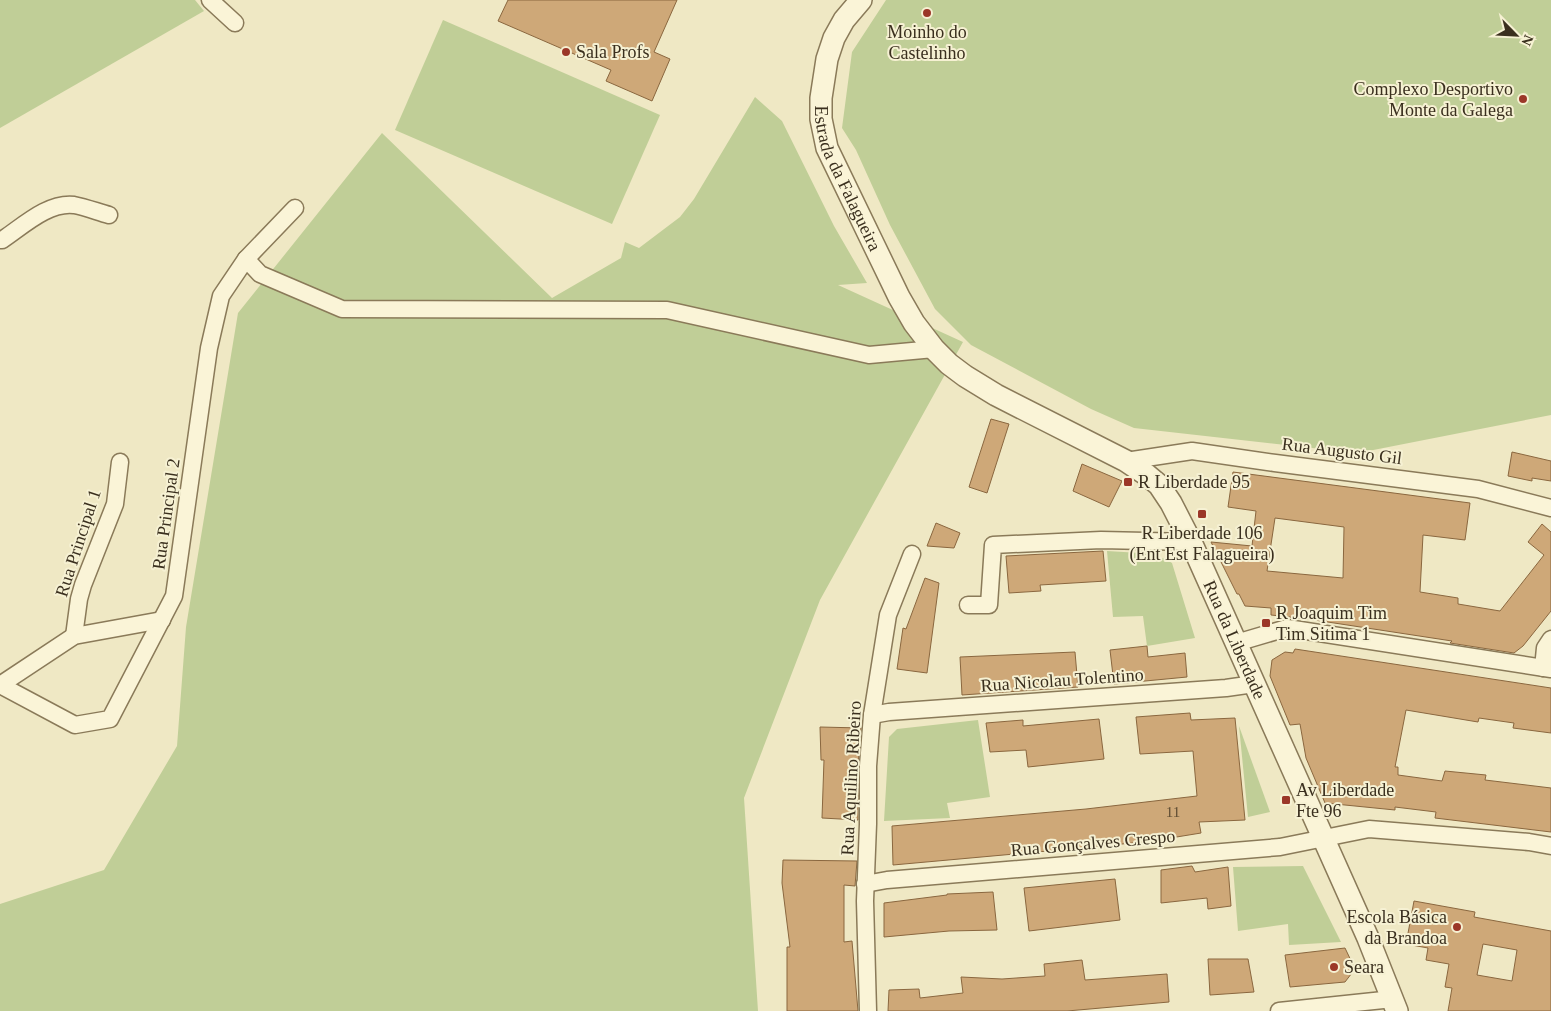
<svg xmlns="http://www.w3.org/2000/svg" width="1551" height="1011" viewBox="0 0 1551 1011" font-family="'Times New Roman',serif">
	<rect width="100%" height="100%" fill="#efe8c4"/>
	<!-- green -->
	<g fill="#c0ce97">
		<path d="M 0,0 L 195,0 L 204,11 L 0,128 Z"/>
		<path d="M 886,0 L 1551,0 L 1551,415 L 1358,453 L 1134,428 L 1091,409 L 971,345 L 935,309 L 890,225 L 856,150 L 842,128 L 852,52 Z"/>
		<path d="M 443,20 L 660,115 L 612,224 L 395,130 Z"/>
		<path d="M 755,97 L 782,121 L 834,226 L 867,283 L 838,285 L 963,342 L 820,600 L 744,798 L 758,1011 L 0,1011 L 0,904 L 104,870 L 177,746 L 186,627 L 238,313 L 382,133 L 552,298 L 621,258 L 625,242 L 639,248 L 680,217 L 694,199 Z"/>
		<path d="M 1107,551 C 1128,553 1154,551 1172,563 L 1195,638 L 1147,646 L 1143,616 L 1113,617 Z"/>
		<path d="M 978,720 L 990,797 L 947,803 L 950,818 L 884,821 L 889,737 L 897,729 Z"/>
		<path d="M 1239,726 L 1270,812 L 1248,817 Z"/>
		<path d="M 1303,866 L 1341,942 L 1289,945 L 1288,924 L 1238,931 L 1233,867 Z"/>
	</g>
	<!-- building -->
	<g fill="#cea878" stroke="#8a673f" fill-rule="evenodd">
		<path d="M 508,0 L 677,0 L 654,52 L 670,59 L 652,101 L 606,81 L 611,70 L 498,21 Z"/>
		<path d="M 991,419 L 1009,424 L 987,493 L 969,487 Z"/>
		<path d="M 1512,452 L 1551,461 L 1551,481 L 1532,478 L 1532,481 L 1508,476 Z"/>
		<path d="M 1082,464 L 1122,481 L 1109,507 L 1073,491 Z"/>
		<path d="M 1233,472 L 1470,503 L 1465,540 L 1423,535 L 1420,592 L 1458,598 L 1458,604 L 1500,611 L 1544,555 L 1528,542 L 1542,524 L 1551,532 L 1551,611 L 1523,646 L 1514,653 L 1450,643 L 1452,641 L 1308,619 L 1271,615 L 1271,608 L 1245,606 L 1239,594 L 1237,594 L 1211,542 L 1252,546 L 1256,511 L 1228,507 ZM 1275,518 L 1344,527 L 1343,578 L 1267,571 Z"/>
		<path d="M 936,523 L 960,533 L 954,548 L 927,546 Z"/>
		<path d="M 1103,551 L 1106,581 L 1040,585 L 1041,591 L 1009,593 L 1006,556 Z"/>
		<path d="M 925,578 L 939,583 L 927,673 L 897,669 L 903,628 L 906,629 Z"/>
		<path d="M 1147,646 L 1148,657 L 1185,653 L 1187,677 L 1114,684 L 1110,650 Z"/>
		<path d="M 1295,649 L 1551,688 L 1551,733 L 1513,728 L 1514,723 L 1479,718 L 1478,722 L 1406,710 L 1395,767 L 1398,767 L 1398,775 L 1442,781 L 1445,771 L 1486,775 L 1485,780 L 1551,788 L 1551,832 L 1435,818 L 1436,812 L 1395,807 L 1395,810 L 1325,803 L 1306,758 L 1300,724 L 1290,725 L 1270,676 L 1272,660 L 1285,652 L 1293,653 Z"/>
		<path d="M 1075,652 L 1078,687 L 962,695 L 960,657 Z"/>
		<path d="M 1190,713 L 1191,720 L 1235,718 L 1245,820 L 1199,822 L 1201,833 L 1152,841 L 1092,847 L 893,865 L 892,826 L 1086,809 L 1197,796 L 1193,751 L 1140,754 L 1136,717 Z"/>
		<path d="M 1099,719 L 1104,759 L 1028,767 L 1026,750 L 990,752 L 986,723 L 1023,720 L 1023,726 Z"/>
		<path d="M 820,727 L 861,728 L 858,766 L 858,820 L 822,818 L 824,760 L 821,760 Z"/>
		<path d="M 783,860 L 857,861 L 855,886 L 844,885 L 844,942 L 852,941 L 858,1011 L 787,1011 L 787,947 L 790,947 L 782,883 Z"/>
		<path d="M 1192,866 L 1195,872 L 1228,867 L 1231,906 L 1208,909 L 1207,898 L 1161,903 L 1161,870 Z"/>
		<path d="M 1115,879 L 1120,920 L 1029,931 L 1024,888 Z"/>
		<path d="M 993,892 L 997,930 L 949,931 L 884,937 L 884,903 L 947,895 L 947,894 Z"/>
		<path d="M 1414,901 L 1475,912 L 1474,917 L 1551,931 L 1551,1011 L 1448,1011 L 1452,988 L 1445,987 L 1449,964 L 1426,960 L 1428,948 L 1406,944 ZM 1483,944 L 1517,950 L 1512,981 L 1477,975 Z"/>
		<path d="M 1345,948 L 1355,969 L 1345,982 L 1290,987 L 1285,955 Z"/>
		<path d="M 1208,959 L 1248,959 L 1254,992 L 1210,995 Z"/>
		<path d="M 1082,960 L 1085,980 L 1167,974 L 1169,1002 L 1067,1011 L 888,1011 L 889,990 L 919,989 L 920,998 L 963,993 L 961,977 L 1002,979 L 1045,976 L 1044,964 Z"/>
	</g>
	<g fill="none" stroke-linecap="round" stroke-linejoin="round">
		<!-- minor casing -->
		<g stroke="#8a7a59" stroke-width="19">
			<g id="minor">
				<path d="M 210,0 L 235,23"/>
				<path d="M 0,240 L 2,240 C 23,226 48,202 74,205 C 85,207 98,212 109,215"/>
				<path d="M 246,259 L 260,274 L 342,309 L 667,310 L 869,355 L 934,349"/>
				<path d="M 1126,461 L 1192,451 L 1275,463 L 1478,489 L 1551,508"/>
				<path d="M 968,605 L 989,605 L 993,545 L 1101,540 L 1191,542"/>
				<path d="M 74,636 L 79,599 L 83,585 L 115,504 L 120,462"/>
				<path d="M 1236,643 L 1287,628 L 1551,669"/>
				<path d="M 1543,668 L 1545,648 L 1551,639"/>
				<path d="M 0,685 L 75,725 L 110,719 L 174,596 L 209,348 L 221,296 L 246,259 L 295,208"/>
				<path d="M 0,685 L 74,636 L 162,620"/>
				<path d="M 872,715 L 889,712 L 1226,688 L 1254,684"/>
				<path d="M 865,884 L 887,880 L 1280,847 L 1369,829 L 1529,842 L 1551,846"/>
				<path d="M 868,1011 L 865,901 L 868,824 L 868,766 L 872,715 L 888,615 L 912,554"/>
				<path d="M 1279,1011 L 1393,999"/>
			</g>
		</g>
		<!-- tertiary casing -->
		<g stroke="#8a7a59" stroke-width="24">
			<g id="tertiary">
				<path id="s1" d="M 861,0 L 844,20 L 834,38 L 827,59 L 821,98 L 821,119 L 827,148 L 899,297 L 914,323 L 934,349 L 949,364 L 965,376 L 996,395 L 1126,461 L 1147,475 L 1159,485 L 1171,503 L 1191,542 L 1368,938 L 1397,1011"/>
			</g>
		</g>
		<!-- minor -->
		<use href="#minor" stroke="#faf4d7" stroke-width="16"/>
		<!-- tertiary -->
		<use href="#tertiary" stroke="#faf4d7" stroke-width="21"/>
	</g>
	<!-- markers -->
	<g fill="#9b3728" stroke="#f6f1d3" stroke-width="2">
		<circle cx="927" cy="13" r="5"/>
		<circle cx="566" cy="52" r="5"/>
		<circle cx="1523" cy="99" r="5"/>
		<rect x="1123" y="477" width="10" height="10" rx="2.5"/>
		<rect x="1197" y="509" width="10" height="10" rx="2.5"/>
		<rect x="1261" y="618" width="10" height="10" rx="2.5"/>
		<rect x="1281" y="795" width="10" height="10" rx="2.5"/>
		<circle cx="1457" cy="927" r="5"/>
		<circle cx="1334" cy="967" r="5"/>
	</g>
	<g text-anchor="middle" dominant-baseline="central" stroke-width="4" stroke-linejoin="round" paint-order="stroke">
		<!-- number labels -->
		<g font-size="15" fill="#5f4d34">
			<text x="1173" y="812">11</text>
		</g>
		<!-- poi labels -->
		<g font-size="18" fill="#3a2f1e" stroke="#f6f1d3" text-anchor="start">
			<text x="927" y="32" text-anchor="middle">Moinho do<tspan x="927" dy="21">Castelinho</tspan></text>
			<text x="576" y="52">Sala Profs</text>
			<text x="1513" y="89" text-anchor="end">Complexo Desportivo<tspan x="1513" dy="21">Monte da Galega</tspan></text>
			<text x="1138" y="482">R Liberdade 95</text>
			<text x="1202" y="533" text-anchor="middle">R Liberdade 106<tspan x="1202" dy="21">(Ent Est Falagueira)</tspan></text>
			<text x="1276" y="613">R Joaquim Tim<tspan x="1276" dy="21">Tim Sitima 1</tspan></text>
			<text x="1296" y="790">Av Liberdade<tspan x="1296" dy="21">Fte 96</tspan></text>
			<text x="1447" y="917" text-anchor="end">Escola Básica<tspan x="1447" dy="21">da Brandoa</tspan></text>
			<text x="1344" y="967">Seara</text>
		</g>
		<!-- street labels -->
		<g font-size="18" fill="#3a2f1e" stroke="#f6f1d3">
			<text stroke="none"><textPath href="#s1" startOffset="194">Estrada da Falagueira</textPath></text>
			<text transform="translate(1342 451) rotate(7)">Rua Augusto Gil</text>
			<text transform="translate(166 514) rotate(-82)">Rua Principal 2</text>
			<text transform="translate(78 543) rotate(-72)">Rua Principal 1</text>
			<text stroke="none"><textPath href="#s1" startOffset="824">Rua da Liberdade</textPath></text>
			<text transform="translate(1062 680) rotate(-4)">Rua Nicolau Tolentino</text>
			<text transform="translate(851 778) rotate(-87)">Rua Aquilino Ribeiro</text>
			<text transform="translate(1093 843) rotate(-5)">Rua Gonçalves Crespo</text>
		</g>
	</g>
	<!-- north arrow -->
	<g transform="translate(1516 35) rotate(114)" stroke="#f6f1d3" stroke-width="4" paint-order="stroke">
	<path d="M0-4L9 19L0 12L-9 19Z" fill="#3a2f1e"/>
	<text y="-8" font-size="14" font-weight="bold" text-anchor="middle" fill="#3a2f1e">N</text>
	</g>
</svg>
